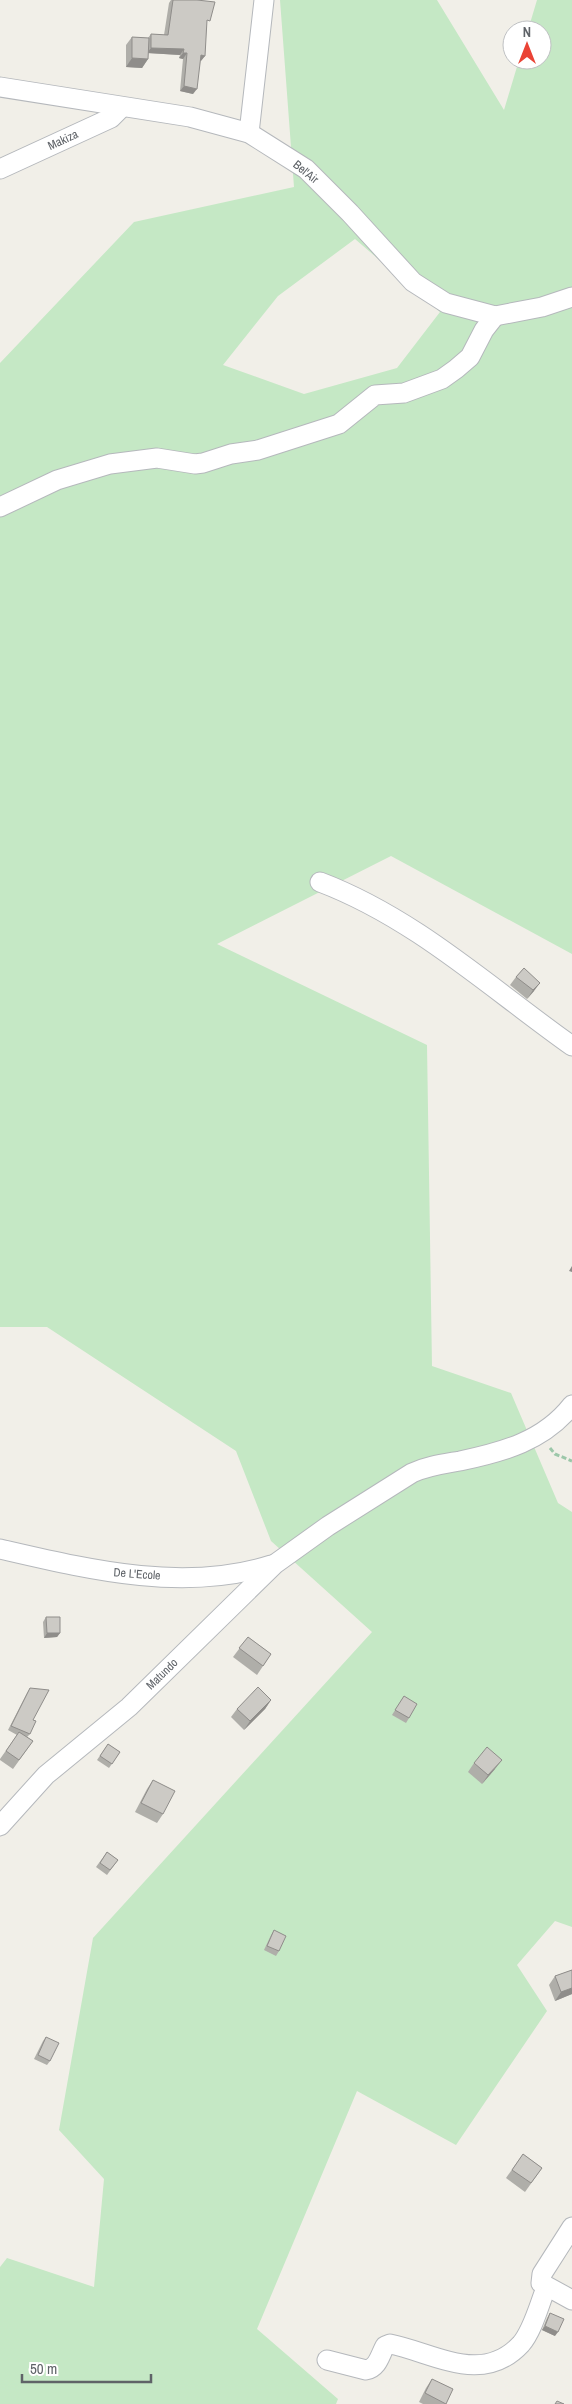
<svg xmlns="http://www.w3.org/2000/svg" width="572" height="2404" viewBox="0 0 572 2404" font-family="'Archivo Narrow',sans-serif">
	<rect width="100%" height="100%" fill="#f1efe8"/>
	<!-- green -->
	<path fill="#c5e8c5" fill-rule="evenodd" d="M 280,0 L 437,0 L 504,110 L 519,60 L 542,60 L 542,30 L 528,30 L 537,0 L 572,0 L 572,954 L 391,856 L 217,944 L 427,1045 L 432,1366 L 511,1393 L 558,1503 L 572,1512 L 572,1927 L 555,1921 L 517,1965 L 547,2011 L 456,2145 L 357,2091 L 257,2329 L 338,2399 L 336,2404 L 0,2404 L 0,2267 L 7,2258 L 94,2287 L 104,2179 L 59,2130 L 93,1938 L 372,1632 L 271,1541 L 236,1451 L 47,1327 L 0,1327 L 0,363 L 134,222 L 294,187 ZM 355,239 L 440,312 L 397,368 L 304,394 L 223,365 L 278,296 Z"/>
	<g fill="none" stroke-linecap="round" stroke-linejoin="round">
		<!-- street casing -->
		<g stroke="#b5b8bc" stroke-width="21">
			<g id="street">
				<path d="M 0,87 L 190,117 L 249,133 L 306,169 L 350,213 L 413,282 L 446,303 L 495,316 L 542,307 L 572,297"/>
				<path d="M 249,133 L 264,0"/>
				<path d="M 0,169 L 111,118 L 122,107"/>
				<path d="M 0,507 L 57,480 L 110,464 L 157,458 L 195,464 L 203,463 L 231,454 L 258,450 L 339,424 L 375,395 L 404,393 L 442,379 L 456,369 L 470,357 L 484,330 L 495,316"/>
				<path d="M 320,882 C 415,918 490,988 572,1046"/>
				<path d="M 0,1549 C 87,1569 183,1593 271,1565"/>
				<path d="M 0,1826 L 46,1775 L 129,1707 L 275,1564 L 328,1526 L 412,1473 C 427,1466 443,1464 460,1461 C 503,1452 544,1441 572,1405"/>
				<path d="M 572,2227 L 542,2274 L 541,2283 L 572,2300"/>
				<path d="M 327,2360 L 366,2370 C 378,2368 380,2355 385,2346 L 390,2344 C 435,2353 482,2386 521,2344 C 533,2330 539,2305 546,2288"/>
			</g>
		</g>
		<!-- path -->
		<path stroke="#9cc7a9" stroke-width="3" stroke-dasharray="5 2.5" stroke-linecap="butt" d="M 550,1448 L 555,1454 L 572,1461"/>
		<!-- street -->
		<use href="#street" stroke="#fff" stroke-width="19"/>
	</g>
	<!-- wall -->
	<g fill="#afaea9">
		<path d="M 171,0 L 197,0 L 205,56 L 200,61 L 193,94 L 180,91 L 183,59 L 179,58 L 180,55 L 148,53 L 148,59 L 142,68 L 126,67 L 126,45 L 132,37 L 148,38 L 151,34 L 164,35 L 169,3 Z"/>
		<path d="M 524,968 L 534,991 L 527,999 L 510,985 L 516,977 Z"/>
		<path d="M 46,1617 L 60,1633 L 57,1637 L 44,1638 L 43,1622 Z"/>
		<path d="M 248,1637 L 271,1654 L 257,1675 L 233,1657 Z"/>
		<path d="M 30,1688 L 33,1720 L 30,1734 L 27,1737 L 33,1741 L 13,1769 L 0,1760 L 0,1759 L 17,1735 L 8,1730 L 27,1693 Z"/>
		<path d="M 404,1696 L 409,1718 L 406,1723 L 392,1715 Z"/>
		<path d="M 271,1700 L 265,1709 L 244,1730 L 231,1717 L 237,1709 Z"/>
		<path d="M 108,1744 L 120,1752 L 109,1768 L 97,1760 Z"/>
		<path d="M 474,1763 L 495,1769 L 482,1784 L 468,1772 Z"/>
		<path d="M 153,1780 L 163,1814 L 157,1823 L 135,1812 L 147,1789 Z"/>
		<path d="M 107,1852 L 118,1860 L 107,1875 L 96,1867 Z"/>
		<path d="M 274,1930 L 279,1951 L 276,1956 L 264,1950 L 271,1935 Z"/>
		<path d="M 572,1970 L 572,1994 L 555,2001 L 549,1985 L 555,1976 Z"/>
		<path d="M 46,2037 L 50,2061 L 47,2065 L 34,2059 L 43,2041 Z"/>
		<path d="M 523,2154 L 542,2168 L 525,2192 L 506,2178 Z"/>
		<path d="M 550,2313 L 555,2336 L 542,2330 L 547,2318 Z"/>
		<path d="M 432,2379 L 446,2404 L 423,2404 L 419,2402 L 426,2388 Z"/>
	</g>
	<!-- shaded-wall -->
	<g fill="#8f8d8a">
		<path d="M 151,48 L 184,49 L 180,55 L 147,53 Z"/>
		<path d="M 183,53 L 187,53 L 183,59 L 179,58 Z"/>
		<path d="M 201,55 L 205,56 L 201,61 L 197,61 Z"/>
		<path d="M 132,58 L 148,59 L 142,68 L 126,67 Z"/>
		<path d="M 184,86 L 197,89 L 193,94 L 180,91 Z"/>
		<path d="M 540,983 L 534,991 L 527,999 L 533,990 Z"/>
		<path d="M 572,1266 L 572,1272 L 569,1271 Z"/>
		<path d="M 47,1633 L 60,1633 L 57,1637 L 44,1638 Z"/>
		<path d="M 271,1700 L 265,1709 L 244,1730 L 250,1721 Z"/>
		<path d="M 502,1760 L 495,1769 L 482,1784 L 488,1775 Z"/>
		<path d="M 572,1988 L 572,1994 L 555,2001 L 561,1992 Z"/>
		<path d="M 545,2326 L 558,2332 L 555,2336 L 542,2330 Z"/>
	</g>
	<!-- building -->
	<g fill="#cccac5" stroke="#8f8d8a">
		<path d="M 173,0 L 197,0 L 215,2 L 210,21 L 207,20 L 205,56 L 201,55 L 197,89 L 184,86 L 187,53 L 183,53 L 184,49 L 151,48 L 151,34 L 168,35 Z"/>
		<path d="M 132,37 L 149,38 L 148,59 L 132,58 Z"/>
		<path d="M 524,968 L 540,983 L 533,990 L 516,977 Z"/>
		<path d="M 46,1617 L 60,1617 L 60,1633 L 47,1633 Z"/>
		<path d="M 248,1637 L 271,1654 L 263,1666 L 239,1648 Z"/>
		<path d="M 258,1687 L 271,1700 L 250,1721 L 237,1709 Z"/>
		<path d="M 30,1688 L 49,1690 L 33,1720 L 36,1721 L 30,1734 L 11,1726 Z"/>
		<path d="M 404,1696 L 417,1704 L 409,1718 L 395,1710 Z"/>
		<path d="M 19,1732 L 33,1741 L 19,1760 L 6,1751 Z"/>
		<path d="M 108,1744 L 120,1752 L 112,1764 L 100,1756 Z"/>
		<path d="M 487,1747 L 502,1760 L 488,1775 L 474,1763 Z"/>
		<path d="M 153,1780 L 175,1791 L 163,1814 L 141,1803 Z"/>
		<path d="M 107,1852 L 118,1860 L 110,1870 L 100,1863 Z"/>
		<path d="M 274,1930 L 286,1936 L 279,1951 L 267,1946 Z"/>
		<path d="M 572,1970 L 572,1988 L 561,1992 L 555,1976 Z"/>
		<path d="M 46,2037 L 59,2043 L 50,2061 L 38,2055 Z"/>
		<path d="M 523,2154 L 542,2168 L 531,2183 L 512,2170 Z"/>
		<path d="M 550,2313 L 564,2319 L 558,2332 L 545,2326 Z"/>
		<path d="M 432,2379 L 453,2389 L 446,2404 L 425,2393 Z"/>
		<path d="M 557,2401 L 564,2404 L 555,2404 Z"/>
	</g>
	<g text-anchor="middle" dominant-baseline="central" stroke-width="5" stroke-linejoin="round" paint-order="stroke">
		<!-- street labels -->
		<g font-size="12" fill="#5f6368" stroke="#fff">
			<text transform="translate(63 140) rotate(-25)">Makiza</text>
			<text transform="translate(306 172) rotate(39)">Bel'Air</text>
			<text transform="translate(137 1574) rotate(4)">De L'Ecole</text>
			<text transform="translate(162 1674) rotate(-44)">Matundo</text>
		</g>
	</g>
	<!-- north arrow -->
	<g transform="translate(527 45)"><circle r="24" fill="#ffffff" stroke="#bfc1c3"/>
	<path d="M0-4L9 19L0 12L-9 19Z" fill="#ea4335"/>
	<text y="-8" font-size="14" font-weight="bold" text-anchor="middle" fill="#5f6368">N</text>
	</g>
	<!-- scale -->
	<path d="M22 2374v8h129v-8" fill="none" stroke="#5f6368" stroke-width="2.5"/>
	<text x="30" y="2374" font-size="15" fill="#5f6368" stroke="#ffffff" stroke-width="4" paint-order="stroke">50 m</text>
</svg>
